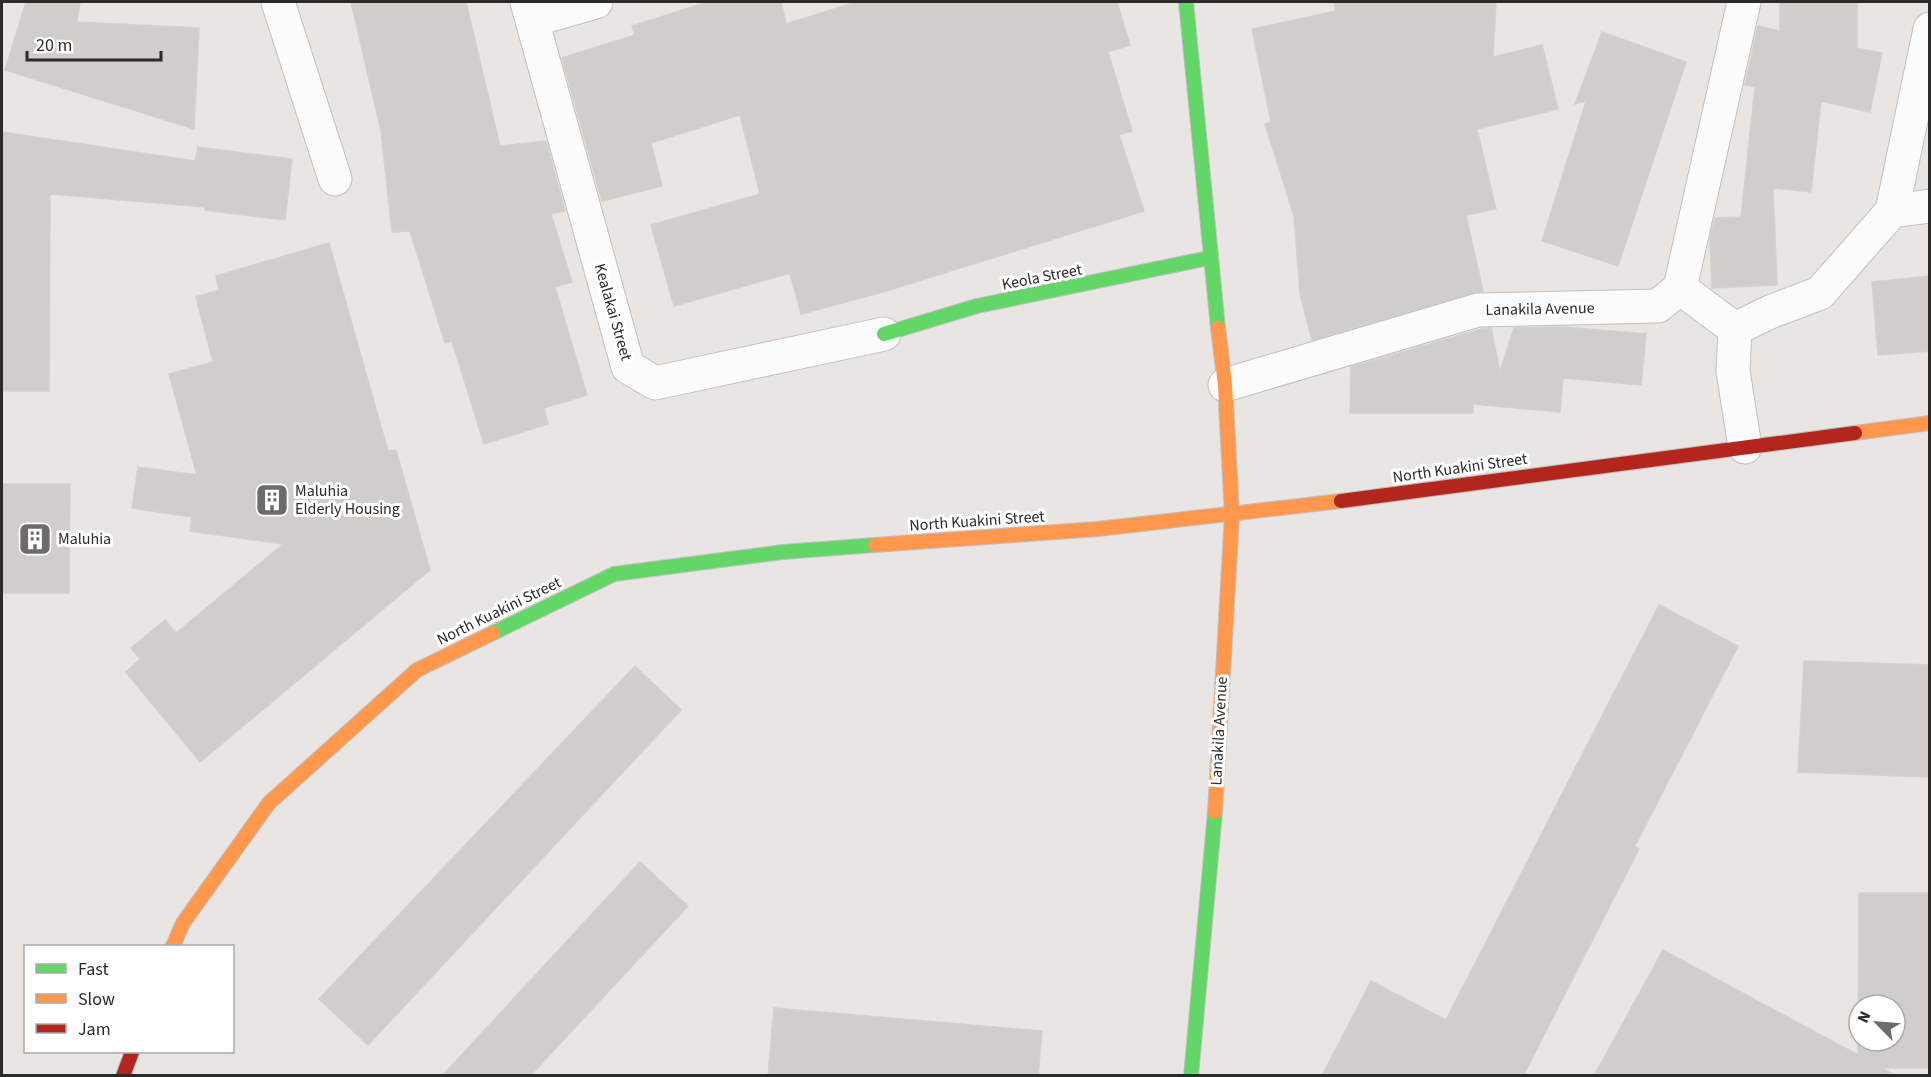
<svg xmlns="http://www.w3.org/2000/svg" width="1931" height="1077" viewBox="0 0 1931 1077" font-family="'Source Sans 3',sans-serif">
	<rect width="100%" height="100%" fill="#e8e5e2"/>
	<!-- building -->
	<g fill="#d0cdcb" stroke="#d3d1ce" stroke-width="1.5" fill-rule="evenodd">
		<path d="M 26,2 L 80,2 L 77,22 L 199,28 L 194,129 L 5,70 Z"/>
		<path d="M 351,2 L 466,2 L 500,146 L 546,141 L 565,211 L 551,214 L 572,282 L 555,287 L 587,395 L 544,408 L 548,424 L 484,444 L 452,341 L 445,343 L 410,231 L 392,232 L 381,131 Z"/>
		<path d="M 708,2 L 781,2 L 786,24 L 856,2 L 1117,2 L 1130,45 L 1108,52 L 1132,131 L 1119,135 L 1144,211 L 883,292 L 801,314 L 790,273 L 674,306 L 651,225 L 760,194 L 740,115 L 651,143 L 662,186 L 602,201 L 562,58 L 635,35 L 632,26 Z"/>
		<path d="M 1334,2 L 1496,2 L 1493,57 L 1542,45 L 1558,109 L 1477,129 L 1496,209 L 1466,215 L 1483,291 L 1312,340 L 1300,294 L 1294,216 L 1265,124 L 1271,122 L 1252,29 L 1336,11 Z"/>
		<path d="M 1780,2 L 1857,2 L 1857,48 L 1882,53 L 1870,112 L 1821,101 L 1811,192 L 1773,188 L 1777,285 L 1712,288 L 1710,238 L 1715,218 L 1741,217 L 1755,87 L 1745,85 L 1758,26 L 1780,31 Z"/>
		<path d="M 1602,32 L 1686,62 L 1618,266 L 1542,241 L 1586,101 L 1575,104 Z"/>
		<path d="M 2,132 L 195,161 L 198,147 L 292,159 L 285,220 L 205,210 L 205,207 L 50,194 L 49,391 L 2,391 Z"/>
		<path d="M 329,243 L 388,451 L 396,450 L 430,570 L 200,762 L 126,672 L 140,659 L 131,648 L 165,620 L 176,633 L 283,544 L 190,531 L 192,517 L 132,508 L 138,467 L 197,475 L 169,374 L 213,362 L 196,297 L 219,290 L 216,276 Z"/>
		<path d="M 1929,276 L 1929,351 L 1878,355 L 1872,282 Z"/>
		<path d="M 1564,327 L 1646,334 L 1641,385 L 1563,378 L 1560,412 L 1473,404 L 1473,413 L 1350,413 L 1351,367 L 1481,329 L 1491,328 L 1500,372 L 1514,328 Z"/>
		<path d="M 2,484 L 70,484 L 69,593 L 2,593 Z"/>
		<path d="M 1659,605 L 1738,646 L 1635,846 L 1639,849 L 1523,1076 L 1322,1076 L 1371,981 L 1446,1020 Z"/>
		<path d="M 1804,661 L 1929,665 L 1929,777 L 1798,772 Z"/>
		<path d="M 635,666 L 681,710 L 368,1045 L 319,999 Z"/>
		<path d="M 640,862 L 688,906 L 530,1076 L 442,1076 Z"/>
		<path d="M 1859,893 L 1929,893 L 1929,1068 L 1882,1068 L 1896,1076 L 1594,1076 L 1663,950 L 1858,1055 ZM 1859,1005 L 1895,1005 L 1895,1041 L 1859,1041 Z"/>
		<path d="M 774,1008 L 1042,1031 L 1038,1076 L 768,1076 Z"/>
	</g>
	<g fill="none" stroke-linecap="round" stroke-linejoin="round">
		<!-- street casing -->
		<g stroke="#c1c0c0" stroke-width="35">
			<g id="street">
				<path d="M 278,2 L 335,179"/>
				<path d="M 527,2 L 628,367 L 655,383 L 884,334"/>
				<path d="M 533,20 L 596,2"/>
				<path d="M 1892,211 L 1930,29"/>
				<path d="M 1680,288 L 1735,329 L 1770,312 L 1820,293 L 1892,211 L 1930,206"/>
				<path d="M 1735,329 L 1733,371 L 1745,447"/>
				<path d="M 1225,385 L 1478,310 L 1658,306 L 1680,288 L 1744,2"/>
			</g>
		</g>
		<!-- fast casing -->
		<g stroke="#c1c0c0" stroke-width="16">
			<g id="fast">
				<path d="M 1186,2 L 1218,328"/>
				<path d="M 884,334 L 977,306 L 1209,258"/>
				<path d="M 493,633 L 614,574 L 783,552 L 875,545"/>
				<path d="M 1191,1076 L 1215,812"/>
			</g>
		</g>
		<!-- slow casing -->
		<g stroke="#c1c0c0" stroke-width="16">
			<g id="slow">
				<path d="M 1855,433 L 1930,423"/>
				<path d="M 875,545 L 1098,529 L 1341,501"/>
				<path d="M 1215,812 L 1232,515 L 1225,385 L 1218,328"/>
				<path d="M 173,946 L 183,923 L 269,803 L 417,670 L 493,633"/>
			</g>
		</g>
		<!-- jam casing -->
		<g stroke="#c1c0c0" stroke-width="16">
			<g id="jam">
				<path d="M 1341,501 L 1855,433"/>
				<path d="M 123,1076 L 132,1052"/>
			</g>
		</g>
		<!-- street -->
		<use href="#street" stroke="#fcfbfb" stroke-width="33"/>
		<!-- fast -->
		<use href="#fast" stroke="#63d668" stroke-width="14"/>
		<!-- slow -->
		<use href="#slow" stroke="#ff974d" stroke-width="14"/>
		<!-- jam -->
		<use href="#jam" stroke="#b3261e" stroke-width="14"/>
	</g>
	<!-- icons -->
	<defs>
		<g id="building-square" transform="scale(1.725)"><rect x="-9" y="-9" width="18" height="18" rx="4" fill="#6d6c6b" stroke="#fff"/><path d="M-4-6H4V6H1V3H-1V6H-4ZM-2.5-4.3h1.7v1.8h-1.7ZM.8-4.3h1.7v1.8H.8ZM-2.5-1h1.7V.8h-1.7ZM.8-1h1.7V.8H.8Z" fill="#fff"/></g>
	</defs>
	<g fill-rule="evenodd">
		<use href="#building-square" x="272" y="500"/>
		<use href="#building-square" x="35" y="539"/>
	</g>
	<g text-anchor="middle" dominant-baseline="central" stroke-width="6" stroke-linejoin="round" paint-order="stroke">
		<!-- street labels -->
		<g font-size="16" fill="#2b2b2b" stroke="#fff">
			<text transform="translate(1042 277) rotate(-11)">Keola Street</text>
			<text transform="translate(1540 309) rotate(-1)">Lanakila Avenue</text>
			<text transform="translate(613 312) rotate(74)">Kealakai Street</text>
			<text transform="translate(1460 468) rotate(-8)">North Kuakini Street</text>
			<text transform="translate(977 521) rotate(-4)">North Kuakini Street</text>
			<text transform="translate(499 611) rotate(-26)">North Kuakini Street</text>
			<text transform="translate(1219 731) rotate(-87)">Lanakila Avenue</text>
		</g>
		<!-- poi labels -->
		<g font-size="16" fill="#2b2b2b" stroke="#fff" text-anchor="start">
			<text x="295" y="491">Maluhia<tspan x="295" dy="18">Elderly Housing</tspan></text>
			<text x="58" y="539">Maluhia</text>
		</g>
	</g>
	<!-- border -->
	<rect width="1931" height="1077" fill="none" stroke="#2b2b2b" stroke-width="6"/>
	<!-- legend -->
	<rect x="24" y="945" width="210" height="108" fill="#ffffff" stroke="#aaaaaa" stroke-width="1.5"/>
	<rect x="36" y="964" width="30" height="9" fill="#63d668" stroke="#aaaaaa" stroke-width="1.5"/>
	<text x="78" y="975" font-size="18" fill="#2b2b2b">Fast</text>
	<rect x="36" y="994" width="30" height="9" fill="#ff974d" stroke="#aaaaaa" stroke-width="1.5"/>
	<text x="78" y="1005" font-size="18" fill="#2b2b2b">Slow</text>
	<rect x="36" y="1024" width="30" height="9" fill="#b3261e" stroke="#aaaaaa" stroke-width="1.5"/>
	<text x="78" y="1035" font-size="18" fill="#2b2b2b">Jam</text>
	<!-- north arrow -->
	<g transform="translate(1877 1023) rotate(295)"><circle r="28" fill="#ffffff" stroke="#aaaaaa" stroke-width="1.5"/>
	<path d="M0-4.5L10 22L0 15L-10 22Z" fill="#6d6c6b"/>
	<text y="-9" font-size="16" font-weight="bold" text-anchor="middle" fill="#2b2b2b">N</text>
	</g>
	<!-- scale -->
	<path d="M27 51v9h134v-9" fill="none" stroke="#2b2b2b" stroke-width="3"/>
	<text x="36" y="51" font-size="18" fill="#2b2b2b" stroke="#ffffff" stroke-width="4.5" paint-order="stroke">20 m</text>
</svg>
